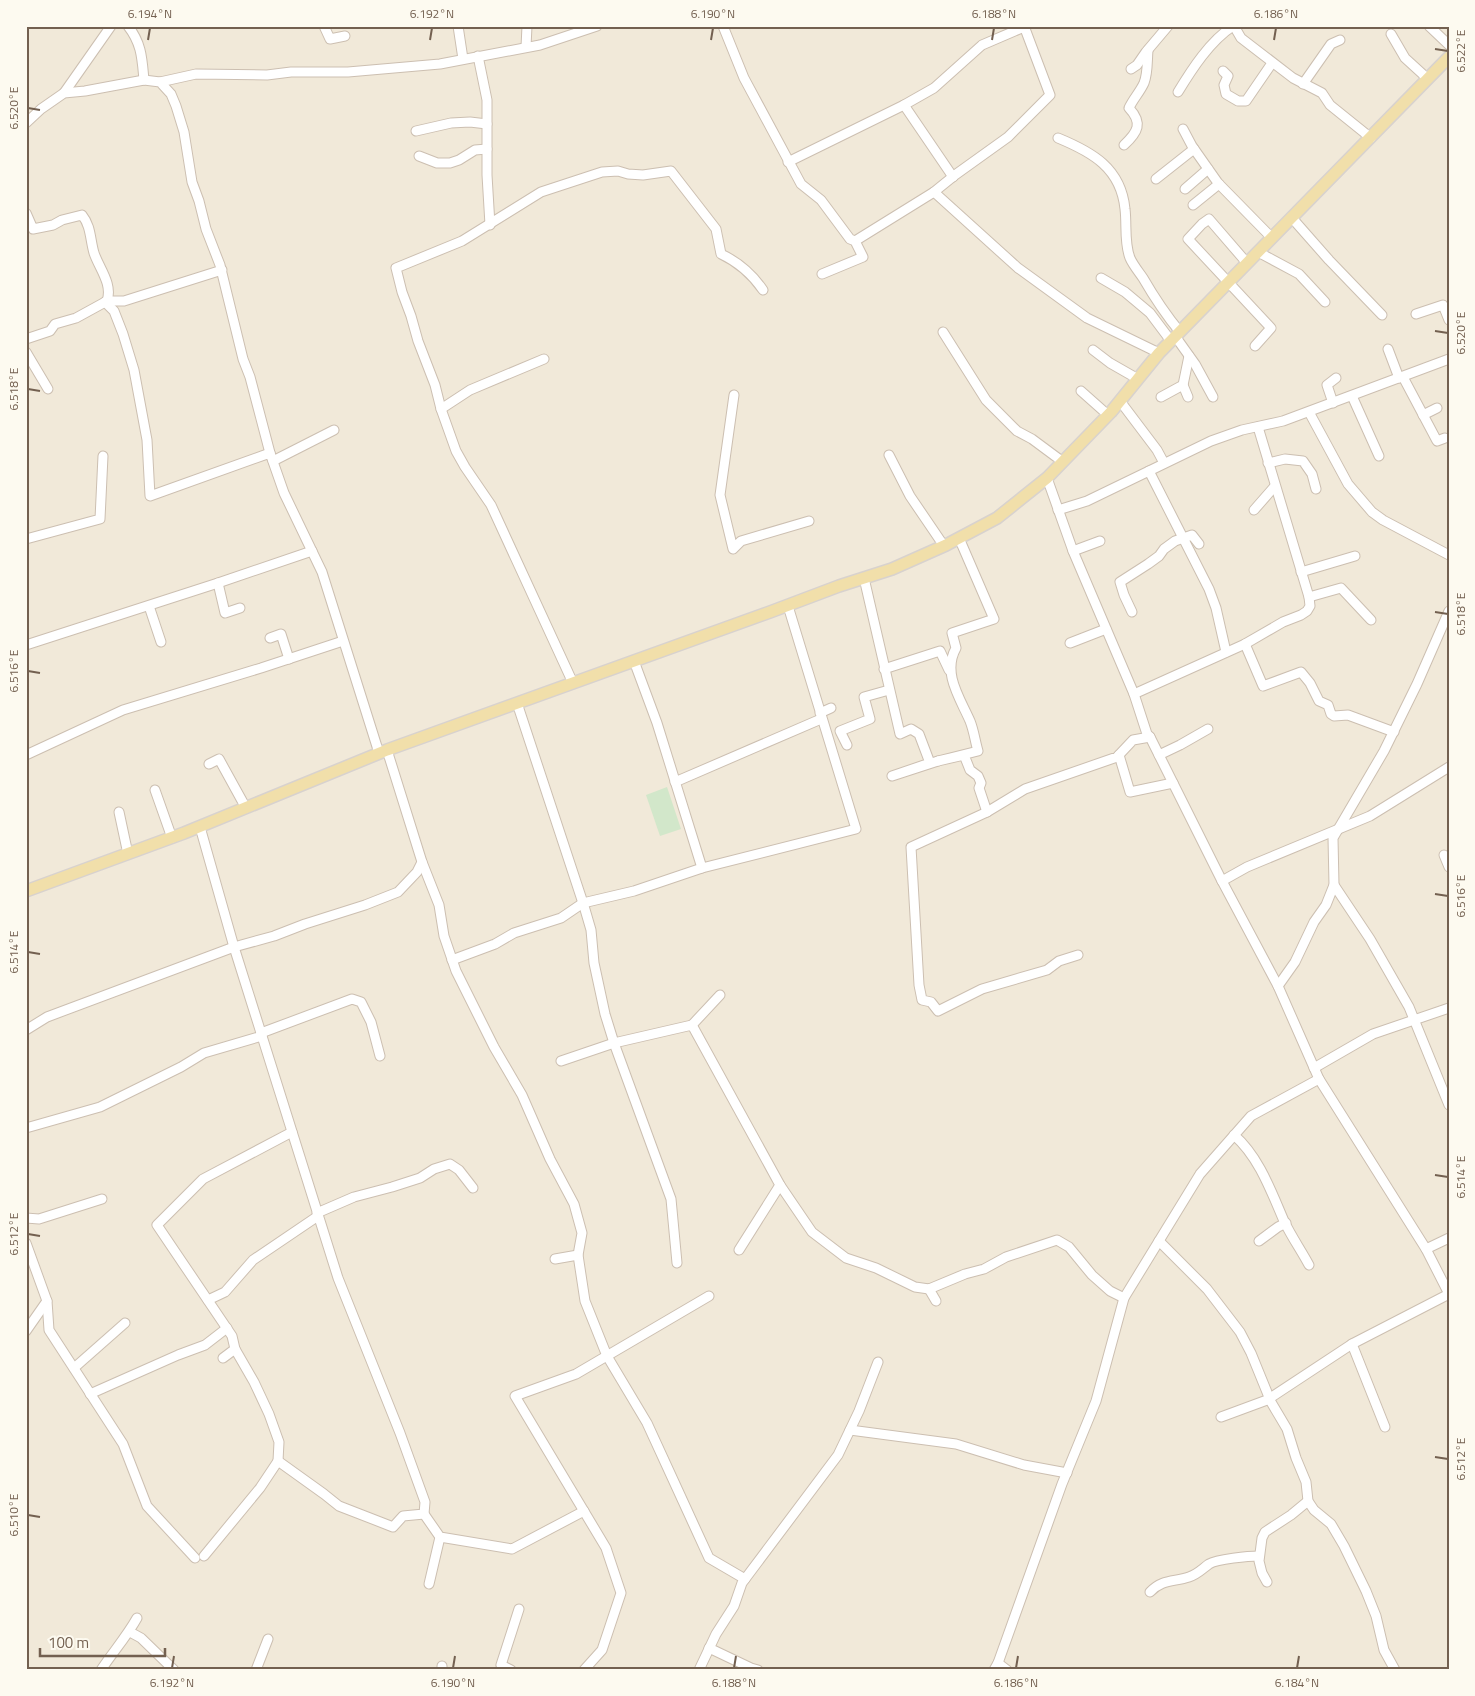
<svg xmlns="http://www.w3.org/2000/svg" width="1475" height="1696" viewBox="0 0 1475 1696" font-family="'Titillium Web',sans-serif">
	<rect width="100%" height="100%" fill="#faf6ea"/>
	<!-- residential -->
	<rect fill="#f1e9d9" x="26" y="26" width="1423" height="1644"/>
	<!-- pitch -->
	<path fill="#d2e7ca" d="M 667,787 L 681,829 L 660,836 L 646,795 Z"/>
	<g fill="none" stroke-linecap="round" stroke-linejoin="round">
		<!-- minor casing -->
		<g stroke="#ccbfb1" stroke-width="11">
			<g id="minor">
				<path d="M 128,26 C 142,44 142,59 144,80"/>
				<path d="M 324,26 L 330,39 L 345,36"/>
				<path d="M 458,26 L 463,59"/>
				<path d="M 723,26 L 744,78 L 801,184 L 821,200 L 850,239 L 855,241 L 863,257 L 822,274"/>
				<path d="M 1024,26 L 1050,95 L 1008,137 L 955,175 L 934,192 L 1018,268 L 1087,318 L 1159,353"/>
				<path d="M 1234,26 L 1241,38 L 1293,78 L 1322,93 L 1330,105 L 1371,138"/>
				<path d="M 1429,26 L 1449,45"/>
				<path d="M 1391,34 L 1405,58 L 1428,79"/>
				<path d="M 526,47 L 527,26"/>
				<path d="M 478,56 L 487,100 L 487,175 L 490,225"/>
				<path d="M 1131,69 L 1137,65 L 1146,52 L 1168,26"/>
				<path d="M 1223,71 L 1228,76 L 1224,85 L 1226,94 L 1238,101 L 1246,101 L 1272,63"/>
				<path d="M 160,82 L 196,74 L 267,75 L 291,72 L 348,72 L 440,64 L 540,45 L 597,26"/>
				<path d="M 1303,84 L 1331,44 L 1340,40"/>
				<path d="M 1178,92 C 1192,69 1210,41 1233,26"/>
				<path d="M 64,93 L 111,26"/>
				<path d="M 904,105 L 953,177"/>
				<path d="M 26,123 L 41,109 L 64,93 L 85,91 L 144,80 L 160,82 L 171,94 L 176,106 L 184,132 L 192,182 L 199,201 L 206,229 L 220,265 L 243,359 L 250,377 L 270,453"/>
				<path d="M 1183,129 L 1192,146 L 1218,183 L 1272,238"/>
				<path d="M 416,131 L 451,123 L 470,122 L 487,124"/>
				<path d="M 1058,138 C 1092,152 1121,168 1125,209 C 1127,225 1124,243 1130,258 C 1133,265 1139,272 1143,278 C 1154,297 1166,315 1180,332"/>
				<path d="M 1124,145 C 1138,132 1143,123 1129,108 C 1133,99 1140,92 1144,83 C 1148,73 1147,61 1148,50"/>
				<path d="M 419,156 L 437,163 L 450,163 L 459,160 L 475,150 L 487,149"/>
				<path d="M 788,162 L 904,105 L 934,88 L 982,45 L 1024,27"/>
				<path d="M 1156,179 L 1194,149"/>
				<path d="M 1185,189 L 1208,169"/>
				<path d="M 1193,205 L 1219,184"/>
				<path d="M 26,213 L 33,229 L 53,225 L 62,220 L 82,215 C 91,226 90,239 94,253 C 99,268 113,284 107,301"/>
				<path d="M 1292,218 L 1329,260 L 1382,315"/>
				<path d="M 855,241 L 934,192"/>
				<path d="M 1258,252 L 1299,274 L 1325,302"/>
				<path d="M 1247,263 L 1209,219 L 1202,224 L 1188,239 L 1271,328 L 1255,346"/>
				<path d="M 1101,278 L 1125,292 L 1150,313 L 1171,341"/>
				<path d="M 105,302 L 114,311 L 123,334 L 134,370 L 147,440 L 150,496 L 270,453 L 284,493 L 322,572 L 379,753"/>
				<path d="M 1416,314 L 1443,305 L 1449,320"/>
				<path d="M 943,332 L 986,400 L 1017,431 L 1032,439 L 1063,462"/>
				<path d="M 1175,336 L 1195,364 L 1213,397"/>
				<path d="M 26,339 L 50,331 L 55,324 L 76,318 L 107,301 L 124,301 L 222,270"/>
				<path d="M 1388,349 L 1399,378"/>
				<path d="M 1093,350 L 1110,363 L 1138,379"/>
				<path d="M 26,352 L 48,389"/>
				<path d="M 1403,377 L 1437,441 L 1445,438"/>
				<path d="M 1183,385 L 1188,397"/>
				<path d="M 1081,391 L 1108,415"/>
				<path d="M 734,395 L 720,495 L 733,549 L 741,541 L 809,521"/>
				<path d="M 1352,396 L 1379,456"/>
				<path d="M 1161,397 L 1183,385 L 1189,356"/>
				<path d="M 1120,401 L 1157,450 L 1164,463"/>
				<path d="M 1333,403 L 1327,385 L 1336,378"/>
				<path d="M 441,409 L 470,390 L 544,359"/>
				<path d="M 1309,412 L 1348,484 L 1372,512 L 1383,520 L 1449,555"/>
				<path d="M 1423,415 L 1437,408"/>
				<path d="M 889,455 L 910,496 L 944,546"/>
				<path d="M 273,461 L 334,430"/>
				<path d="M 1268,463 L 1285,459 L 1303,461 L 1312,474 L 1316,489"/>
				<path d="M 1149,471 L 1209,589 L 1216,608 L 1226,652"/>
				<path d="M 1047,478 L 1073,551 L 1134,694 L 1147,734 L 1150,737 L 1222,881 L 1278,986 L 1319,1079 L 1426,1249 L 1449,1294"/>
				<path d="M 1058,510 L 1087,501 L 1211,441 L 1242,430 L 1283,421 L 1449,359"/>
				<path d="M 1254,510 L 1275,486"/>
				<path d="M 959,538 L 994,619 L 952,633 L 956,648 C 942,673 960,698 970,721 C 974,731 975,741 978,751 L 938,761 L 964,755 L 970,770 L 978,776 L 981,783 L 979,788 L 987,812"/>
				<path d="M 26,539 L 100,519 L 103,456"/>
				<path d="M 1073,551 L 1100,541"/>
				<path d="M 1301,572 L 1355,556"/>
				<path d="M 864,578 L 900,734 L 911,729 L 919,734 L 930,763 L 892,776 L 938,761"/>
				<path d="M 218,583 L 225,613 L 240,608"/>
				<path d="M 1309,597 L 1341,588 L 1371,620"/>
				<path d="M 149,606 L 161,642"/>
				<path d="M 1132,612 L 1124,595 L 1120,582 L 1148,564 L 1159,556 L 1164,549 L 1175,541 L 1192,535 L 1199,544"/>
				<path d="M 270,638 L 281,634 L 289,659"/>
				<path d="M 1070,643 L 1106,629"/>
				<path d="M 1245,644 L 1263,686 L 1301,672 L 1310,683 L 1319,701 L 1328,705 L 1331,714 L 1334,716 L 1348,715 L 1394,732"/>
				<path d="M 26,645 L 218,583 L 312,551"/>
				<path d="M 884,669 L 940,651 L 949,670"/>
				<path d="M 573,683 L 491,505 L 465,467 L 456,451 L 441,409 L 435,385 L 418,341 L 411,316 L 402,292 L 396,268 L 462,241 L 541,192 L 602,172 L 618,171 L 628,174 L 643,175 L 671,171 L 716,229 L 721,254 C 738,262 752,274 763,290"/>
				<path d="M 1134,694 L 1245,644 L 1283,622 L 1301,615 L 1307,611 L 1310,606 L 1309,597 L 1258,427"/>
				<path d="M 517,703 L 584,906 L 591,930 L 594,963 L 605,1014 L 614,1043 L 671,1199 L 677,1263"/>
				<path d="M 820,713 L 831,708"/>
				<path d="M 847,745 L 840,731 L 870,719 L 864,697 L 889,690"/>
				<path d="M 387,750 L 422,862 L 439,905 L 444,936 L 456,971 L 494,1047 L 522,1095 L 550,1159 L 574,1204 L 582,1233 L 578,1255 L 585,1301 L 607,1356 L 647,1423 L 709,1558 L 745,1579"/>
				<path d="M 26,755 L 123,710 L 261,668 L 343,641"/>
				<path d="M 1119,755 L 1130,792 L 1173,783"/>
				<path d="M 1159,755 L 1180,745 L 1208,729"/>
				<path d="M 209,764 L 219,759 L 246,808"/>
				<path d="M 675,782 L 821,719"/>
				<path d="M 155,790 L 172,838"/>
				<path d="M 119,812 L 128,854"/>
				<path d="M 200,827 L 234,947 L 338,1278 L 400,1433 L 425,1502 L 424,1514 L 403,1516 L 393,1527 L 339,1506 L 324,1494 L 278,1461 L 260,1488 L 204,1556"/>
				<path d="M 1444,855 L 1449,867"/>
				<path d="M 702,868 L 856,829 L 788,606"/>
				<path d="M 1222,881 L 1247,867 L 1370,816 L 1449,767"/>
				<path d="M 1334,885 L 1370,939 L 1409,1007 L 1449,1105"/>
				<path d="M 1078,955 L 1059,961 L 1047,970 L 982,989 L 938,1011 L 931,1002 L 922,1000 L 919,985 L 911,847 L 987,812 L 1025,789 L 1117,757 L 1133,740 L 1150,737"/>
				<path d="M 452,960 L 495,944 L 514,933 L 561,918 L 583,903 L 634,891 L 702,868 L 657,723 L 634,661"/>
				<path d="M 1278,986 L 1295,962 L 1314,922 L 1326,905 L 1334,885 L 1333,838 L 1384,751 L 1417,684 L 1449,611"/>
				<path d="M 692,1025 L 720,995"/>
				<path d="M 26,1030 L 47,1017 L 234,947 L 274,936 L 305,924 L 365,905 L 398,892 L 417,872 L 422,862"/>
				<path d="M 261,1033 L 352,999 L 361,1002 L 371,1022 L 380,1056"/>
				<path d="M 561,1061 L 614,1043 L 692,1025 L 780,1185 L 739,1250"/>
				<path d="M 1314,1068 L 1373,1034 L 1449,1008"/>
				<path d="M 26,1128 L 100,1107 L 181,1067 L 204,1053 L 262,1036"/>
				<path d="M 1234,1135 C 1259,1157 1271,1191 1284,1221 C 1291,1236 1301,1250 1309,1265"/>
				<path d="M 780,1185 L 812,1232 L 846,1258 L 876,1268 L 915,1287 L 929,1289 L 965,1274 L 984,1269 L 1006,1257 L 1057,1240 L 1069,1247 L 1092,1275 L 1110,1291 L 1124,1298"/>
				<path d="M 317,1213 L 354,1197 L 392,1187 L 420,1178 L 434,1169 L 450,1164 L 459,1170 L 473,1188"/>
				<path d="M 26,1218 L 39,1219 L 102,1199"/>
				<path d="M 1159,1241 L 1207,1289 L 1240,1332 L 1251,1353 L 1271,1402 L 1287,1429 L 1296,1458 L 1306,1482 L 1308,1501 L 1314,1510 L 1331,1524 L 1344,1546 L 1366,1591 L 1376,1616 L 1384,1650 L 1395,1670"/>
				<path d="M 1259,1241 L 1278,1227 L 1286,1223"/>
				<path d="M 26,1243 L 47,1301 L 49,1330 L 123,1444 L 147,1506 L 195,1558"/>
				<path d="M 1426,1249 L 1449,1238"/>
				<path d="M 555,1259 L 578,1255"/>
				<path d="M 929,1289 L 936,1301"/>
				<path d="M 208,1300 L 225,1292 L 253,1260 L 318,1216"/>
				<path d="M 26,1331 L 47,1301"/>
				<path d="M 235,1349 L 232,1336 L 157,1225 L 203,1179 L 292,1132"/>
				<path d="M 223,1358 L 235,1349 L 254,1382 L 269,1414 L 279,1442 L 278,1461"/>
				<path d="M 74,1368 L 125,1323"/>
				<path d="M 90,1394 L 178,1355 L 205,1345 L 227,1328"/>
				<path d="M 1221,1417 L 1267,1400 L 1352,1344"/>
				<path d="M 1385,1427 L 1352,1344 L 1449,1294"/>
				<path d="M 850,1430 L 956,1444 L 1024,1465 L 1067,1473"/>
				<path d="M 424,1514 L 440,1537 L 512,1549 L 584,1511"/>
				<path d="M 1267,1582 L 1262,1573 L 1259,1561 L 1262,1538 L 1265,1532 L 1291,1515 L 1308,1501"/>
				<path d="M 429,1584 L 440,1537"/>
				<path d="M 1150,1592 C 1162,1579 1174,1582 1189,1577 C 1198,1574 1202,1569 1209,1564 C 1217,1559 1249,1556 1259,1556"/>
				<path d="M 130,1632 L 141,1638 L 174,1670"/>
				<path d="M 709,1648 L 751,1668 L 758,1670"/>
				<path d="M 998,1663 L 1007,1670"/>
				<path d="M 101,1670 C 113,1652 127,1636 137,1618"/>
				<path d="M 256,1670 L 268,1639"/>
				<path d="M 442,1670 L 442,1666"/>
				<path d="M 511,1670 L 501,1665 L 519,1609"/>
				<path d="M 584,1670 L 602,1650 L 621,1593 L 606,1548 L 515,1396 L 576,1374 L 709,1296"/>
				<path d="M 699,1670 L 716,1634 L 734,1606 L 742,1583 L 838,1455 L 859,1411 L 878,1362"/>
				<path d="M 994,1670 L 998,1663 L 1062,1484 L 1096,1401 L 1124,1298 L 1200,1174 L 1251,1116 L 1319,1079"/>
			</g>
		</g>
		<!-- major casing -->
		<g stroke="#d8d2ce" stroke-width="14">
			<path id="major" d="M 26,891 L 184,833 L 387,750 L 770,612 L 839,586 L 892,569 L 946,545 L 997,518 L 1047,478 L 1111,412 L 1159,353 L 1449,57"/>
		</g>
		<!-- minor -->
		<use href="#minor" stroke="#fff" stroke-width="9"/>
		<!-- major -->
		<use href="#major" stroke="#f1dfaa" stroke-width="11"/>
	</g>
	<!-- ticks -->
	<path fill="none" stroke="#736050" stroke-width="2" d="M 148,40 L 150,28M 430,40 L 432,28M 711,40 L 713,28M 992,40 L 994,28M 1274,40 L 1276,28M 1435,49 L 1448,51M 28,108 L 40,110M 1435,331 L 1448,333M 28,389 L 40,391M 1435,612 L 1448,614M 28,671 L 40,673M 1435,894 L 1448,896M 28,952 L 40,954M 1435,1175 L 1448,1177M 28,1234 L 40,1236M 1435,1457 L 1448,1459M 28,1515 L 40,1517M 172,1668 L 174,1656M 453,1668 L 455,1656M 734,1668 L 736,1656M 1016,1668 L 1018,1656M 1297,1668 L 1299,1656"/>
	<!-- border -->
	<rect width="1475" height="1696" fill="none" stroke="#fdfaf0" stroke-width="55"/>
	<!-- scale -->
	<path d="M40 1648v8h125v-8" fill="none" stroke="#736050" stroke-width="2.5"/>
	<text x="48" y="1648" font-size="15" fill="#736050" stroke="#fdfaf0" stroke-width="4" paint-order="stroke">100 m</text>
	<rect x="28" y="28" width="1420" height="1640" fill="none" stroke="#736050" stroke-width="2"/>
	<g font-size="12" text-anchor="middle" fill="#736050">
		<text x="150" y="18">6.194°N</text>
		<text x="432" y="18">6.192°N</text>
		<text x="713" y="18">6.190°N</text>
		<text x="994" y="18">6.188°N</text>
		<text x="1276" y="18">6.186°N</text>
		<text transform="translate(1461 51) rotate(-90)" y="4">6.522°E</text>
		<text transform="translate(14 108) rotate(-90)" y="4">6.520°E</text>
		<text transform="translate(1461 333) rotate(-90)" y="4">6.520°E</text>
		<text transform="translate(14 389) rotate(-90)" y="4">6.518°E</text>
		<text transform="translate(1461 614) rotate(-90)" y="4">6.518°E</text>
		<text transform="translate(14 671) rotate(-90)" y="4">6.516°E</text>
		<text transform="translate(1461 896) rotate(-90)" y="4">6.516°E</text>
		<text transform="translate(14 952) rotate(-90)" y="4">6.514°E</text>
		<text transform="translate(1461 1177) rotate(-90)" y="4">6.514°E</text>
		<text transform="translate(14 1234) rotate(-90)" y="4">6.512°E</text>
		<text transform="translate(1461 1459) rotate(-90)" y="4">6.512°E</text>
		<text transform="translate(14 1515) rotate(-90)" y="4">6.510°E</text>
		<text x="172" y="1687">6.192°N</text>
		<text x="453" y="1687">6.190°N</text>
		<text x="734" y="1687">6.188°N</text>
		<text x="1016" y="1687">6.186°N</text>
		<text x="1297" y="1687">6.184°N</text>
	</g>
</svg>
